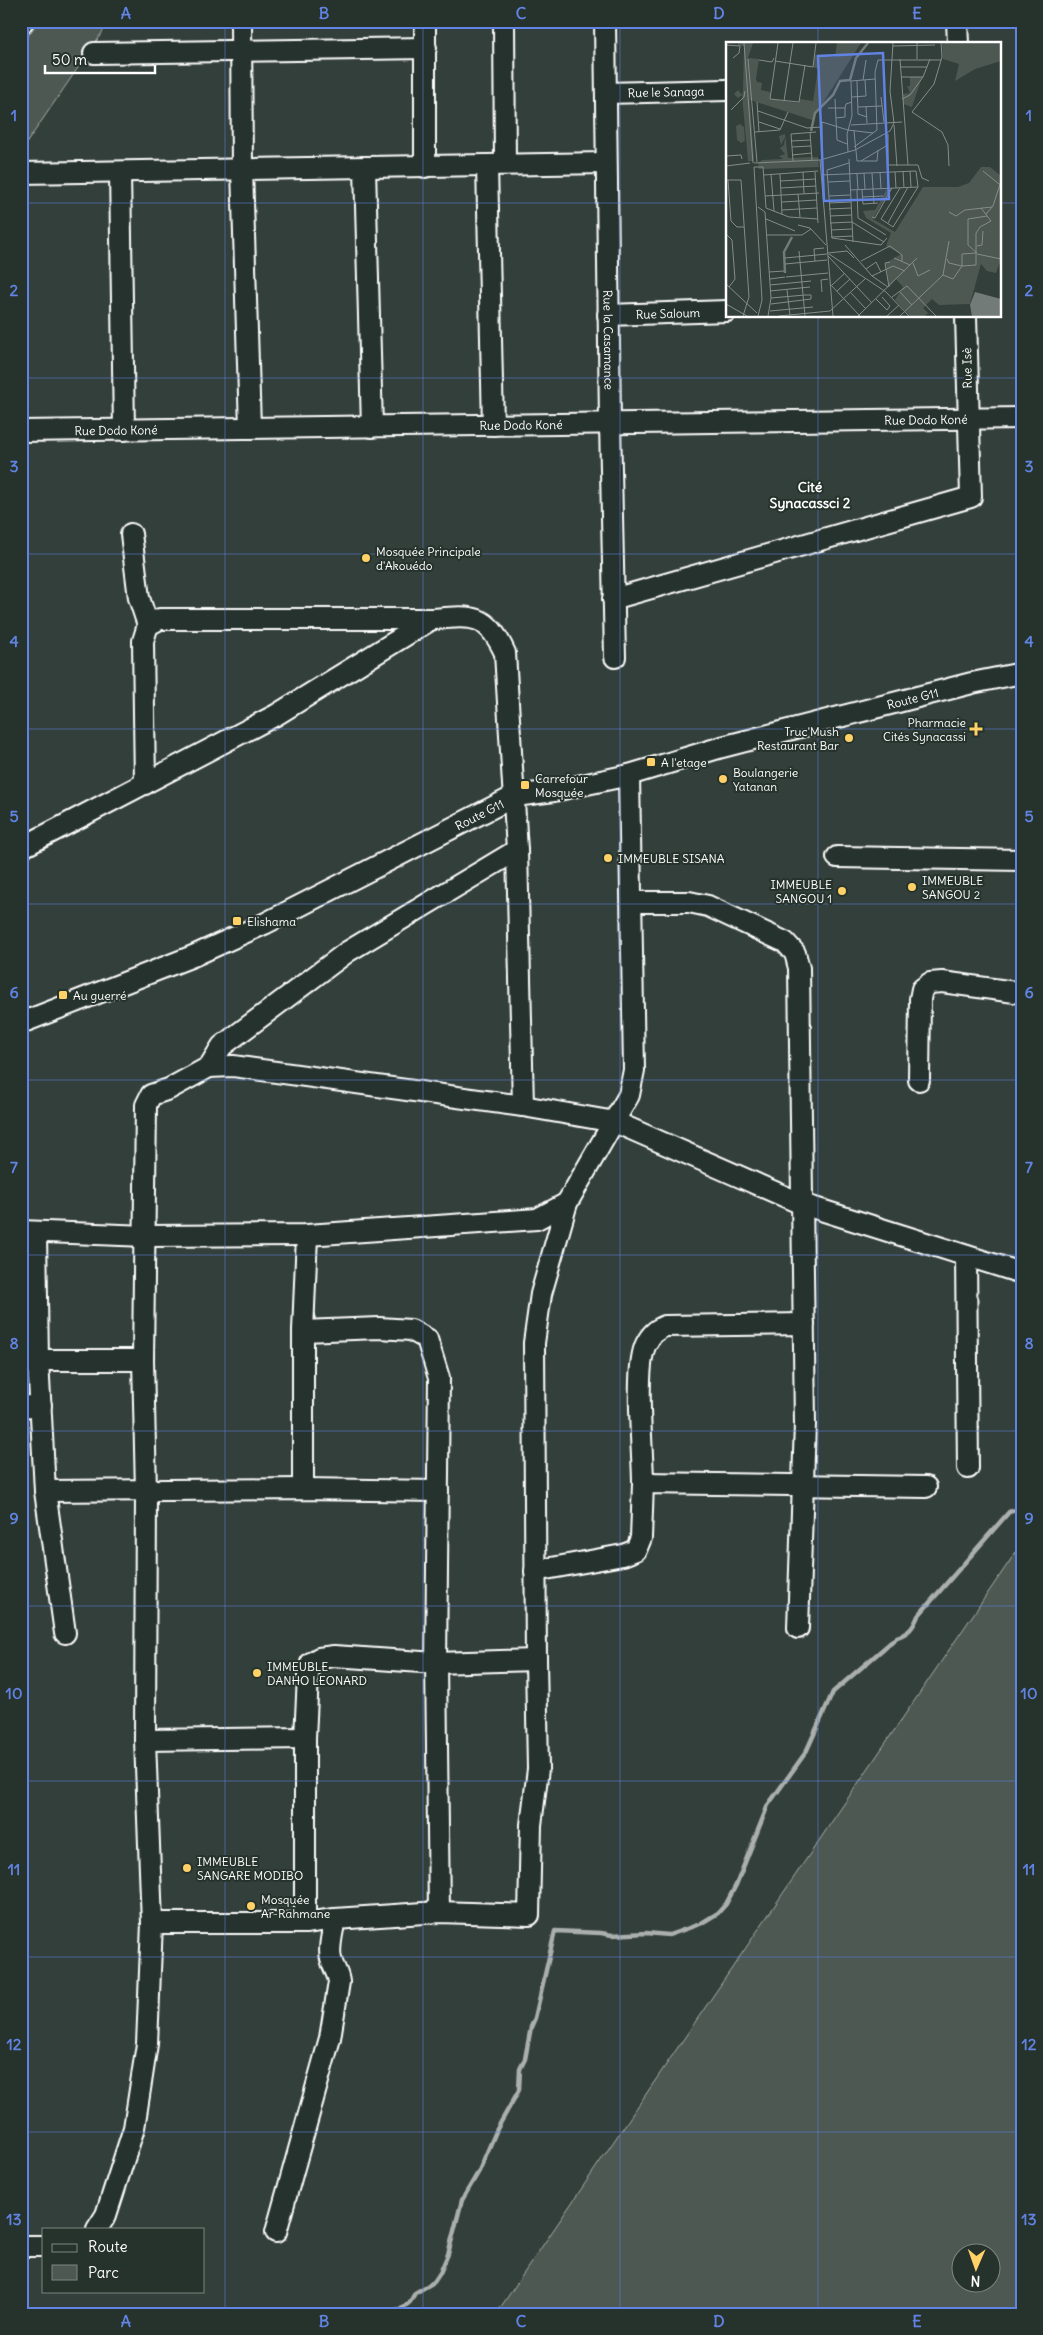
<svg xmlns="http://www.w3.org/2000/svg" width="1043" height="2335" viewBox="0 0 1043 2335" font-family="Delius,sans-serif">
	<rect width="100%" height="100%" fill="#333f3a"/>
	<filter id="ink" filterUnits="userSpaceOnUse"><feTurbulence type="fractalNoise" baseFrequency=".02" numOctaves="2"/><feDisplacementMap in="SourceGraphic" scale="10" xChannelSelector="R" yChannelSelector="G"/><feConvolveMatrix kernelMatrix="1 2 1 2 8 2 1 2 1" color-interpolation-filters="sRGB"/></filter>
	<g filter="url(#ink)">
		<!-- green -->
		<g fill="#4d5853" stroke="#a6aca9" fill-rule="evenodd">
			<path d="M 38,21 L 110,21 L 21,151 L 21,47 Z"/>
			<path d="M 1022,1543 L 1022,2314 L 785,2314 L 769,2311 L 768,2314 L 496,2314 ZM 960,2252 L 990,2252 L 990,2282 L 960,2282 Z"/>
		</g>
		<g fill="none" stroke-linecap="round" stroke-linejoin="round">
			<!-- stream -->
			<path stroke="#abb0ae" stroke-width="4.5" d="M 385,2314 L 400,2310 L 410,2302 L 415,2293 L 434,2282 L 440,2273 L 448,2254 L 462,2200 L 479,2171 L 497,2129 L 519,2090 L 520,2069 L 525,2059 L 531,2027 L 535,2018 L 555,1931 L 601,1933 L 612,1935 L 646,1933 L 669,1935 L 700,1924 L 718,1913 L 726,1904 L 736,1885 L 768,1805 L 806,1752 L 833,1692 L 897,1637 C 909,1633 913,1628 918,1616 L 1009,1512 L 1022,1508"/>
			<!-- minor casing -->
			<g stroke="#fff" stroke-width="24">
				<g id="minor">
					<path d="M 241,21 L 242,169 L 250,428"/>
					<path d="M 504,21 L 505,164"/>
					<path id="s1" d="M 605,21 L 610,423 L 615,657"/>
					<path d="M 957,21 L 958,44"/>
					<path d="M 21,24 L 23,21"/>
					<path d="M 94,53 L 426,48"/>
					<path id="s2" d="M 606,93 L 727,90"/>
					<path d="M 487,166 L 493,425"/>
					<path d="M 425,167 L 425,21"/>
					<path d="M 365,168 L 372,427"/>
					<path d="M 120,172 L 124,430"/>
					<path d="M 21,173 L 606,163"/>
					<path id="s3" d="M 608,315 L 727,311"/>
					<path id="s4" d="M 21,431 L 1022,418"/>
					<path d="M 131,534 L 139,598 L 148,625"/>
					<path d="M 613,599 L 971,497 L 966,316"/>
					<path d="M 145,784 L 143,641 L 148,625 L 160,619 L 434,619 C 474,615 487,614 505,653 L 517,850 L 523,1106"/>
					<path d="M 21,848 L 276,715 L 432,619"/>
					<path d="M 517,850 L 347,952 L 222,1046 L 209,1067 L 233,1066 L 523,1106 L 615,1122 L 802,1204 L 1015,1271 L 1022,1270"/>
					<path d="M 837,857 L 1022,860"/>
					<path d="M 632,902 L 689,902 L 708,906 L 785,942 L 795,953 L 799,968 L 805,1424 L 798,1628"/>
					<path id="s5" d="M 21,1023 L 193,956 L 264,924 L 515,796 L 554,791 L 629,775 L 722,747 L 972,683 L 1022,673"/>
					<path d="M 919,1080 L 920,999 L 922,989 L 930,983 L 942,982 L 1022,993"/>
					<path d="M 21,1231 L 146,1236 L 307,1235 L 537,1219 L 567,1203"/>
					<path d="M 36,1234 L 38,1360 L 45,1491 L 65,1633"/>
					<path d="M 966,1256 L 968,1468"/>
					<path d="M 303,1331 L 379,1328 L 411,1330 L 427,1339 L 439,1378 L 436,1663 L 439,1912"/>
					<path d="M 38,1360 L 143,1360"/>
					<path d="M 21,1407 L 41,1405"/>
					<path d="M 643,1483 C 643,1452 634,1368 646,1344 C 651,1334 656,1330 665,1326 L 804,1324"/>
					<path d="M 303,1489 L 303,1331 L 307,1235"/>
					<path d="M 45,1491 L 303,1489 L 438,1491"/>
					<path d="M 535,1571 L 623,1555 L 636,1550 L 641,1538 L 643,1483 L 926,1487"/>
					<path d="M 145,1740 L 305,1738"/>
					<path d="M 152,1923 L 305,1923 L 335,1919 L 439,1912 L 529,1915 L 531,1825 L 538,1769 L 536,1660 L 534,1343 L 541,1294 L 567,1203 L 629,1095 L 634,1070 L 629,775"/>
					<path d="M 305,1923 L 305,1738 L 308,1676 L 311,1663 L 319,1658 L 334,1656 L 436,1663 L 536,1660"/>
					<path d="M 97,2229 L 106,2215 L 134,2128 L 147,2044 L 152,1923 L 145,1740 L 146,1491 L 143,1360 L 146,1105 L 151,1095 L 169,1089 L 209,1067"/>
					<path d="M 276,2232 L 330,2038 L 339,1982 C 338,1972 333,1968 331,1959 C 328,1947 333,1931 335,1919"/>
					<path d="M 21,2246 L 44,2246"/>
				</g>
			</g>
			<!-- minor -->
			<use href="#minor" stroke="#26332d" stroke-width="20"/>
		</g>
	</g>
	<!-- grid -->
	<path fill="none" stroke="#6183e4" stroke-width="1" stroke-opacity="0.55" d="M 225,21 L 225,2314M 423,21 L 423,2314M 620,21 L 620,2314M 818,21 L 818,44M 21,203 L 727,203M 999,203 L 1022,203M 818,316 L 818,2314M 21,378 L 1022,378M 21,554 L 1022,554M 21,729 L 1022,729M 21,904 L 1022,904M 21,1080 L 1022,1080M 21,1255 L 1022,1255M 21,1431 L 1022,1431M 21,1606 L 1022,1606M 21,1781 L 1022,1781M 21,1957 L 1022,1957M 21,2132 L 1022,2132"/>
	<!-- markers -->
	<g fill="#ffd166" stroke="#26332d" stroke-width="2">
		<circle cx="366" cy="558" r="5"/>
		<path d="M973.5 721.5h5v5h5v5h-5v5h-5v-5h-5v-5h5z"/>
		<circle cx="849" cy="738" r="5"/>
		<rect x="646" y="757" width="10" height="10" rx="2.5"/>
		<circle cx="723" cy="779" r="5"/>
		<rect x="520" y="780" width="10" height="10" rx="2.5"/>
		<circle cx="608" cy="858" r="5"/>
		<circle cx="912" cy="887" r="5"/>
		<circle cx="842" cy="891" r="5"/>
		<rect x="232" y="916" width="10" height="10" rx="2.5"/>
		<rect x="58" y="990" width="10" height="10" rx="2.5"/>
		<circle cx="257" cy="1673" r="5"/>
		<circle cx="187" cy="1868" r="5"/>
		<circle cx="251" cy="1906" r="5"/>
	</g>
	<g text-anchor="middle" dominant-baseline="central" stroke-width="4" stroke-linejoin="round" paint-order="stroke">
		<!-- street labels -->
		<g font-size="12" fill="#fff" stroke="#26332d">
			<text stroke="none"><textPath href="#s2" startOffset="60">Rue le Sanaga</textPath></text>
			<text stroke="none"><textPath href="#s3" startOffset="60">Rue Saloum</textPath></text>
			<text stroke="none"><textPath href="#s1" startOffset="319">Rue la Casamance</textPath></text>
			<text transform="translate(967 368) rotate(-91)">Rue Isè</text>
			<text stroke="none"><textPath href="#s4" startOffset="905">Rue Dodo Koné</textPath></text>
			<text stroke="none"><textPath href="#s4" startOffset="500">Rue Dodo Koné</textPath></text>
			<text stroke="none"><textPath href="#s4" startOffset="95">Rue Dodo Koné</textPath></text>
			<text stroke="none"><textPath href="#s5" startOffset="954">Route G11</textPath></text>
			<text stroke="none"><textPath href="#s5" startOffset="504">Route G11</textPath></text>
		</g>
		<!-- poi labels -->
		<g font-size="12" fill="#fff" stroke="#26332d" text-anchor="start">
			<text x="376" y="551">Mosquée Principale<tspan x="376" dy="14">d'Akouédo</tspan></text>
			<text x="966" y="722" text-anchor="end">Pharmacie<tspan x="966" dy="14">Cités Synacassi</tspan></text>
			<text x="839" y="731" text-anchor="end">Truc'Mush<tspan x="839" dy="14">Restaurant Bar</tspan></text>
			<text x="661" y="762">A l'etage</text>
			<text x="733" y="772">Boulangerie<tspan x="733" dy="14">Yatanan</tspan></text>
			<text x="535" y="778">Carrefour<tspan x="535" dy="14">Mosquée</tspan></text>
			<text x="618" y="858">IMMEUBLE SISANA</text>
			<text x="922" y="880">IMMEUBLE<tspan x="922" dy="14">SANGOU 2</tspan></text>
			<text x="832" y="884" text-anchor="end">IMMEUBLE<tspan x="832" dy="14">SANGOU 1</tspan></text>
			<text x="247" y="921">Elishama</text>
			<text x="73" y="995">Au guerré</text>
			<text x="267" y="1666">IMMEUBLE<tspan x="267" dy="14">DANHO LEONARD</tspan></text>
			<text x="197" y="1861">IMMEUBLE<tspan x="197" dy="14">SANGARE MODIBO</tspan></text>
			<text x="261" y="1899">Mosquée<tspan x="261" dy="14">Ar-Rahmane</tspan></text>
		</g>
		<!-- neighbourhood labels -->
		<g font-size="14" font-weight="bold" fill="#fff" stroke="#26332d">
			<text x="810" y="487">Cité<tspan x="810" dy="16">Synacassci 2</tspan></text>
		</g>
	</g>
	<!-- overview -->
	<g transform="translate(726 42)">
		<rect width="275" height="275" fill="#333f3a"/>
		<path d="M 12,1 L 27,1 L 22,16 L 33,17 L 30,37 L 31,40 L 36,41 L 35,48 L 44,50 L 44,57 L 72,61 L 74,57 L 87,59 L 92,27 L 87,25 L 89,13 L 109,15 L 111,1 L 135,1 L 86,78 L 24,58 L 28,119 L 22,119 L 16,53 L 12,56 L 8,52 L 12,48 L 16,53 L 17,48 L 18,4 L 12,4 ZM 216,1 L 275,1 L 275,19 L 249,27 L 229,39 L 233,22 L 217,17 ZM 184,35 L 196,35 L 186,65 L 177,62 L 177,52 L 184,51 L 181,44 L 184,44 ZM 14,82 L 18,85 L 19,99 L 15,101 L 11,98 L 10,84 ZM 59,92 L 62,116 L 92,115 L 93,125 L 33,127 L 32,121 L 36,118 L 57,117 L 53,114 L 59,112 L 54,106 L 58,103 L 59,95 L 55,103 L 53,94 ZM 255,125 L 264,125 L 275,134 L 275,217 L 270,231 L 261,229 L 255,222 L 244,262 L 213,263 L 206,257 L 197,266 L 202,271 L 199,274 L 184,274 L 169,258 L 177,245 L 170,237 L 163,245 L 160,221 L 175,212 L 160,204 L 165,191 L 140,176 L 137,169 L 149,168 L 161,147 L 165,147 L 147,177 L 169,190 L 197,145 L 232,145 L 243,141 Z" fill="#4d5853"/>
		<path d="M 249,250 L 275,257 L 275,274 L 246,274 L 244,263 Z" fill="#737b78"/>
		<path fill="none" stroke="#737b78" stroke-width="2.5" d="M 85,89 L 89,71 L 107,53 L 114,39 L 124,38 L 130,16 L 142,1M 59,231 L 58,210 L 66,195"/>
		<path fill="none" stroke="#858c89" stroke-width="1" d="M 18,1 L 27,121M 52,1 L 44,57 L 73,60 L 79,23M 191,1 L 191,17M 215,1 L 216,15 L 208,42 L 186,70 L 216,90 L 222,103 L 223,124M 0,3 L 14,4 L 13,11 L 7,16M 167,4 L 209,3M 22,17 L 31,120M 174,17 L 182,123M 33,18 L 46,20 L 48,16M 49,19 L 87,25 L 90,1M 174,25 L 201,25M 175,35 L 197,35 L 204,17M 137,38 L 140,18M 131,39 L 132,72 L 141,75M 126,55 L 140,54 L 139,38M 155,55 L 158,80M 109,57 L 111,98 L 121,102M 176,57 L 184,53 L 197,35M 58,59 L 67,1M 31,60 L 33,90M 132,65 L 156,64M 140,65 L 141,81M 102,66 L 119,66 L 120,62 L 126,60M 5,68 L 18,55 L 19,49M 32,69 L 81,86 L 95,85M 110,76 L 119,75 L 119,66M 33,80 L 54,87M 125,83 L 176,80M 168,83 L 171,124M 128,89 L 131,119 L 151,119 L 152,108M 29,90 L 54,88 L 62,70M 84,90 L 86,118M 147,91 L 151,88 L 149,30 L 152,18 L 215,18M 162,92 L 162,123 L 192,123 L 196,136 L 203,139M 65,99 L 85,98M 66,105 L 85,104M 122,110 L 121,92 L 126,74 L 125,39 L 149,37M 66,113 L 86,111M 0,114 L 15,113 L 16,117M 96,117 L 96,80 L 122,88 L 147,91 L 128,105M 123,117 L 127,200M 94,118 L 129,108 L 164,89 L 168,81 L 164,49 L 167,1M 94,118 L 107,274M 67,119 L 65,92 L 90,90M 135,119 L 160,104M 28,121 L 94,118M 123,121 L 101,128 L 106,196 L 155,203 L 161,196M 0,124 L 24,121M 28,125 L 37,125 L 40,166 L 63,175 L 92,177M 28,125 L 36,258 L 32,274M 177,129 L 178,146M 184,129 L 185,145M 257,129 L 273,142M 77,130 L 78,152M 89,130 L 92,181M 154,130 L 155,147M 162,130 L 162,146M 169,130 L 170,146M 138,131 L 139,147M 146,131 L 148,162M 45,132 L 48,169M 54,132 L 56,172M 131,132 L 132,148M 38,133 L 92,129M 95,133 L 190,129 L 192,145M 0,138 L 15,138 L 23,255 L 17,274M 2,138 L 5,179 L 11,185 L 18,185M 54,139 L 90,137M 102,140 L 124,139M 55,146 L 90,144M 174,146 L 155,177 L 167,185 L 192,145M 124,148 L 192,145M 131,148 L 132,176 L 160,193M 136,148 L 137,162 L 152,161M 72,152 L 74,175M 39,154 L 93,151M 103,154 L 124,153M 136,155 L 157,154M 56,160 L 91,158M 103,161 L 125,160M 32,165 L 39,170 L 45,256 L 42,274M 103,167 L 125,166M 56,168 L 91,166M 223,170 L 230,174 L 239,168 L 266,165M 260,172 L 267,164 L 275,139M 104,174 L 126,173M 146,175 L 149,176 L 166,146M 40,177 L 69,189M 104,181 L 126,180 L 158,200M 162,181 L 182,145M 72,183 L 84,186 L 100,203M 105,188 L 126,187M 0,192 L 6,198 L 9,237 L 3,245M 41,193 L 76,193 L 85,187M 105,195 L 127,194M 119,203 L 146,234 L 162,245M 251,204 L 256,203 L 257,189M 73,209 L 79,274M 102,211 L 121,209 L 128,216M 251,211 L 242,203 L 242,177 L 261,174M 103,212 L 160,250 L 183,274M 251,212 L 275,217M 102,214 L 146,261M 59,216 L 101,212M 168,216 L 184,223M 221,217 L 223,221 L 236,224 L 236,212 L 250,211M 89,219 L 88,207 L 98,206M 135,219 L 164,204 L 176,213 L 176,219M 187,221 L 192,234 L 204,228M 59,222 L 101,218M 140,227 L 150,220 L 155,230M 43,230 L 58,229M 217,233 L 223,199M 146,234 L 167,224 L 179,229M 60,235 L 102,231M 44,237 L 59,235M 0,242 L 31,271M 104,242 L 134,274M 44,243 L 85,239M 106,243 L 119,231M 163,245 L 159,221 L 164,220M 61,248 L 64,273M 44,249 L 84,245M 111,249 L 124,237M 173,249 L 186,263M 96,250 L 95,238 L 102,237M 125,251 L 140,267M 166,255 L 181,244 L 210,274M 150,257 L 161,268 L 164,264 L 156,255M 0,262 L 21,274M 45,262 L 85,257 L 85,253 L 79,253 L 45,256M 44,269 L 87,265M 53,274 L 104,269 L 139,237M 132,274 L 191,216M 161,274 L 173,263M 174,274 L 217,233 L 227,237 L 236,224 L 250,223 L 250,191 L 254,185 L 265,179 L 255,166"/>
		<path fill="#6183e4" fill-opacity="0.15" stroke="#6183e4" stroke-width="2.5" d="M 157,11 L 163,157 L 98,159 L 92,14 Z"/>
		<rect width="275" height="275" fill="none" stroke="#fff" stroke-width="2.5"/>
	</g>
	<!-- margin -->
	<rect width="1043" height="2335" fill="none" stroke="#26332d" stroke-width="55"/>
	<!-- legend -->
	<rect x="42" y="2228" width="162" height="65" fill="#26332d" stroke="#7d8581"/>
	<rect x="52" y="2244" width="25" height="8" fill="#26332d" stroke="#7d8581"/>
	<text x="88" y="2252" font-size="15" fill="#ffffff">Route</text>
	<rect x="52" y="2265" width="25" height="15" fill="#4d5853" stroke="#7d8581"/>
	<text x="88" y="2278" font-size="15" fill="#ffffff">Parc</text>
	<!-- north arrow -->
	<g transform="translate(976 2268) rotate(182)"><circle r="24" fill="#26332d" stroke="#7d8581"/>
	<path d="M0-4L9 19L0 12L-9 19Z" fill="#ffd166"/>
	<text y="-8" font-size="14" font-weight="bold" text-anchor="middle" fill="#ffffff">N</text>
	</g>
	<!-- scale -->
	<path d="M45 65v8h110v-8" fill="none" stroke="#ffffff" stroke-width="2.5"/>
	<text x="52" y="65" font-size="15" fill="#ffffff" stroke="#26332d" stroke-width="4" paint-order="stroke">50 m</text>
	<rect x="28" y="28" width="988" height="2280" fill="none" stroke="#6183e4" stroke-width="2"/>
	<g font-size="16" text-anchor="middle" font-weight="bold" fill="#6183e4">
		<text x="126" y="19">A</text>
		<text x="324" y="19">B</text>
		<text x="521" y="19">C</text>
		<text x="719" y="19">D</text>
		<text x="917" y="19">E</text>
		<text x="14" y="121">1</text>
		<text x="1029" y="121">1</text>
		<text x="14" y="296">2</text>
		<text x="1029" y="296">2</text>
		<text x="14" y="472">3</text>
		<text x="1029" y="472">3</text>
		<text x="14" y="647">4</text>
		<text x="1029" y="647">4</text>
		<text x="14" y="822">5</text>
		<text x="1029" y="822">5</text>
		<text x="14" y="998">6</text>
		<text x="1029" y="998">6</text>
		<text x="14" y="1173">7</text>
		<text x="1029" y="1173">7</text>
		<text x="14" y="1349">8</text>
		<text x="1029" y="1349">8</text>
		<text x="14" y="1524">9</text>
		<text x="1029" y="1524">9</text>
		<text x="14" y="1699">10</text>
		<text x="1029" y="1699">10</text>
		<text x="14" y="1875">11</text>
		<text x="1029" y="1875">11</text>
		<text x="14" y="2050">12</text>
		<text x="1029" y="2050">12</text>
		<text x="14" y="2225">13</text>
		<text x="1029" y="2225">13</text>
		<text x="126" y="2327">A</text>
		<text x="324" y="2327">B</text>
		<text x="521" y="2327">C</text>
		<text x="719" y="2327">D</text>
		<text x="917" y="2327">E</text>
	</g>
</svg>
